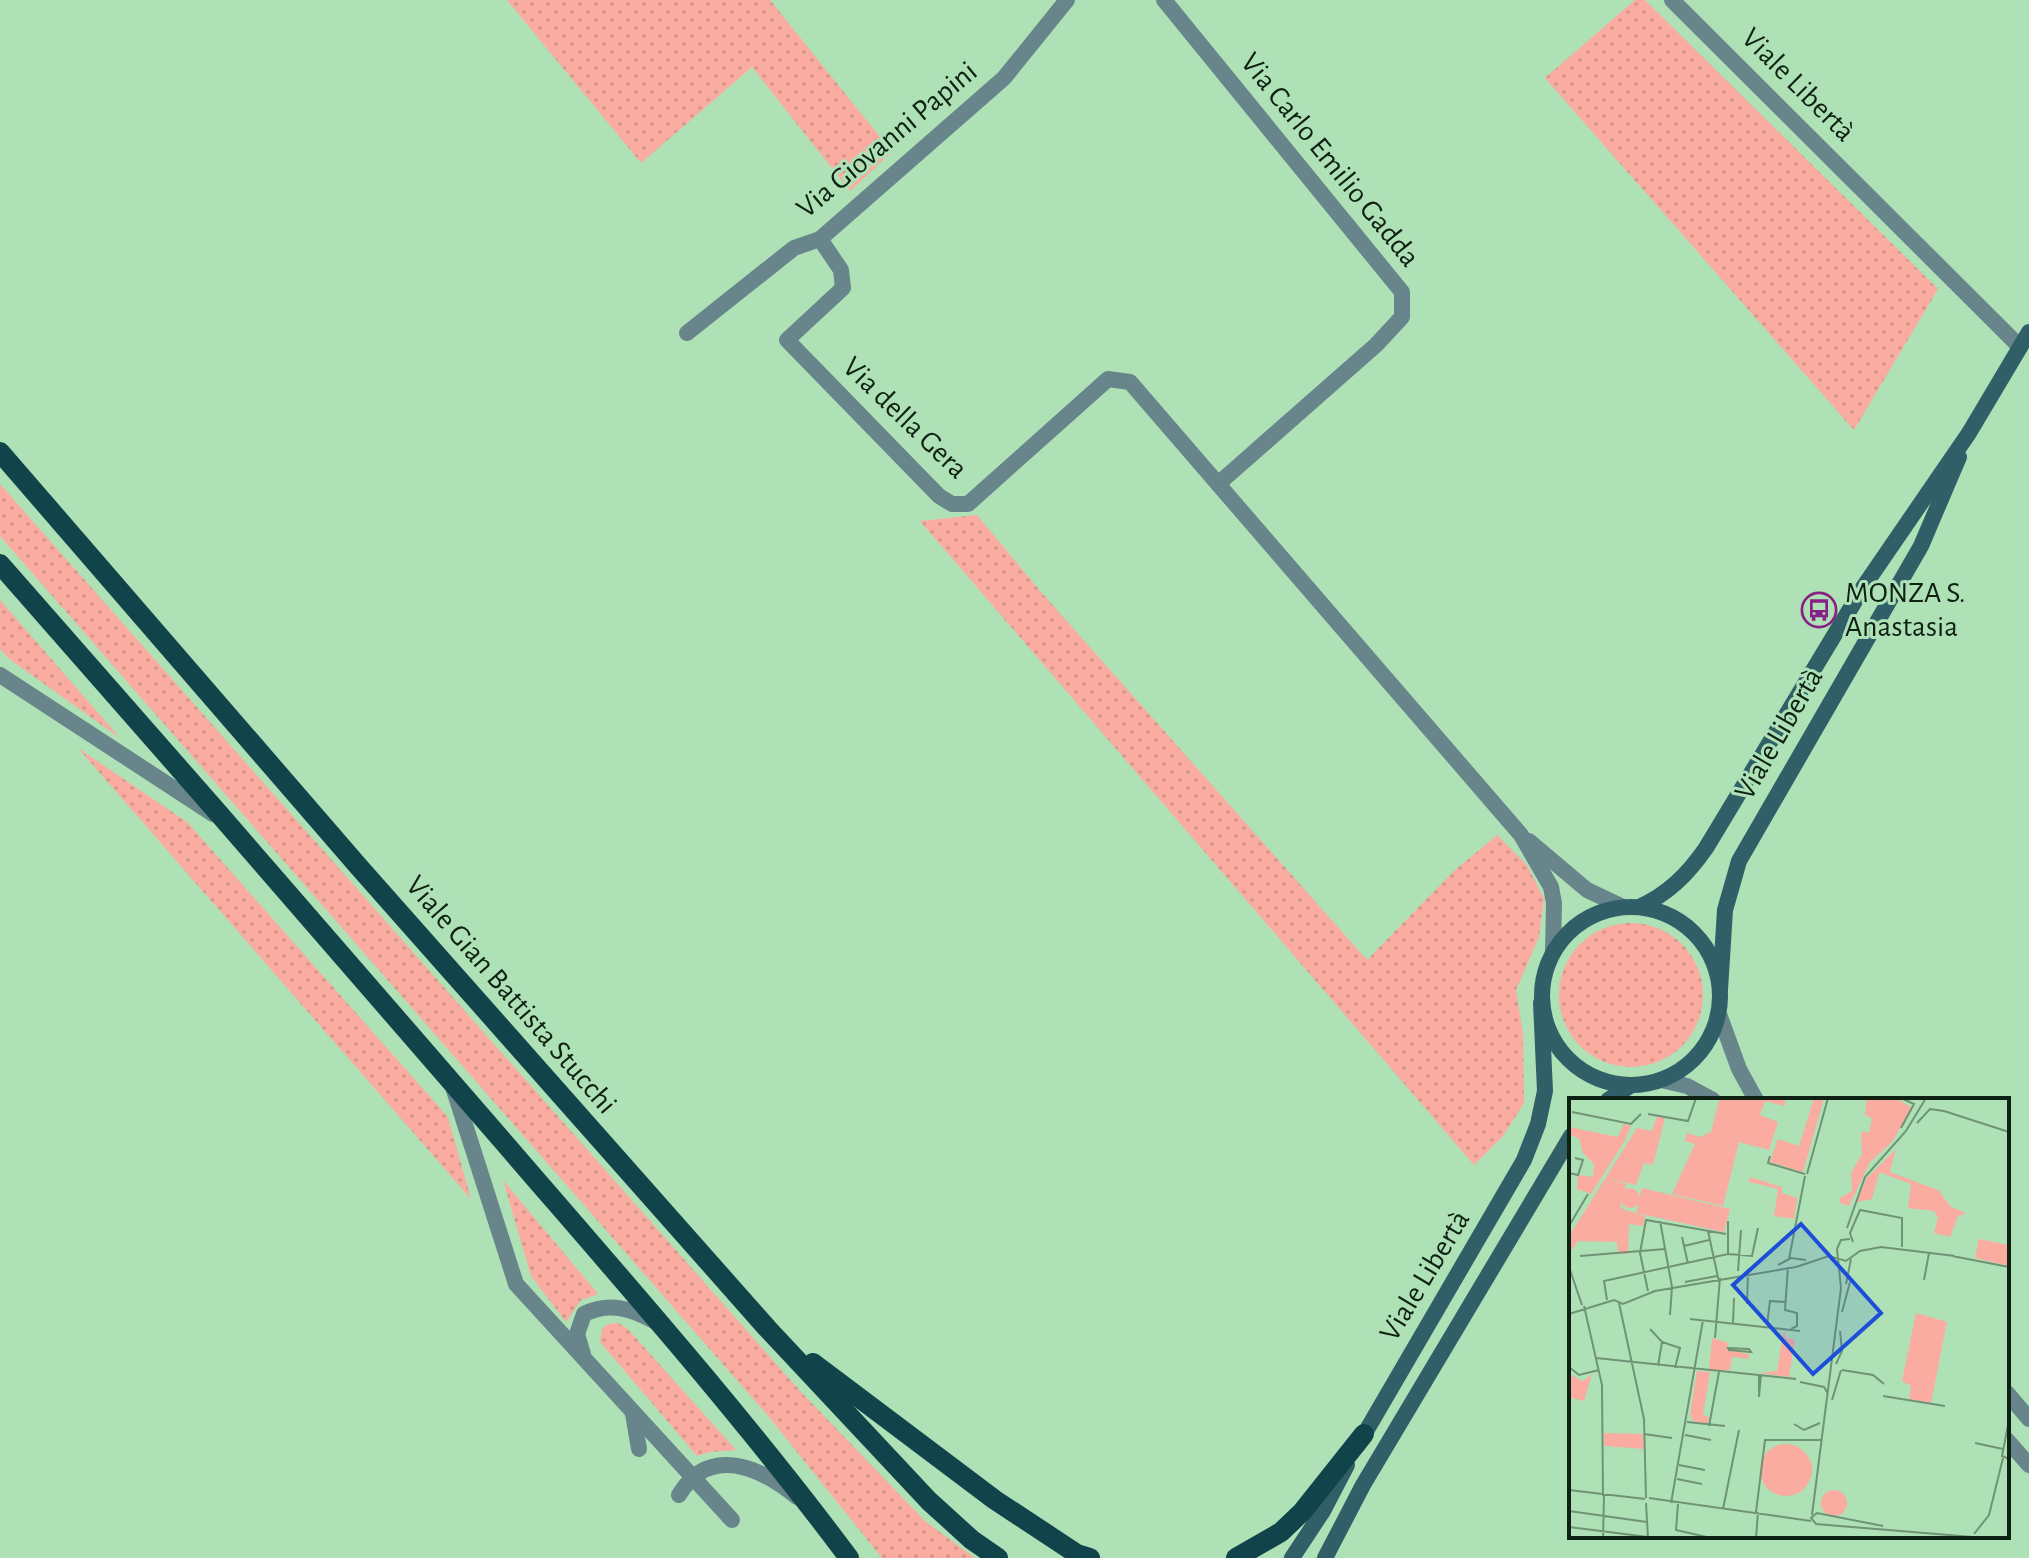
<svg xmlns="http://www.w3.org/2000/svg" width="2029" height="1558" viewBox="0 0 2029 1558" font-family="'Alegreya Sans',sans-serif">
	<defs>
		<pattern id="grass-dots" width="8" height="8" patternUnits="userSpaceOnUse" patternTransform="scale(2)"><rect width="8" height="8" fill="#f9ac9f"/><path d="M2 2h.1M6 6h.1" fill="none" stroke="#d49488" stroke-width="1.8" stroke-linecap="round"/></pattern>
	</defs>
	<rect width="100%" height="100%" fill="#afe1b7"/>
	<!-- grass -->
	<g fill="url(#grass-dots)">
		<path d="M 507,0 L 770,0 L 892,152 L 850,191 L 752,67 L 641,163 Z"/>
		<path d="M 1635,0 L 1645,0 L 1938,289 L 1854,430 L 1545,78 Z"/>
		<path d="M 0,484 L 801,1392 L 926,1522 L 975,1558 L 882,1558 L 769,1417 L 0,536 Z"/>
		<path d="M 977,515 L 1041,592 L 1367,960 L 1454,871 L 1497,835 L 1527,865 L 1544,899 L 1539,937 L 1516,990 L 1523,1034 L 1524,1103 L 1503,1136 L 1474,1165 L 920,521 Z"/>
		<path d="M 0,600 L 120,738 L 8,658 L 0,649 Z"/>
		<path d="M 78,748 L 187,822 L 448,1117 L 471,1199 Z"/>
		<circle cx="1631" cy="995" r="72"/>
		<path d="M 503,1180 L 598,1294 L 581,1300 L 566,1322 L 531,1276 Z"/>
		<path d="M 618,1323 L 627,1328 L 736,1450 L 710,1452 L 697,1456 L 600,1342 L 602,1329 L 608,1324 Z"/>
	</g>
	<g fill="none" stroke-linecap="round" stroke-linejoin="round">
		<!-- minor -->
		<g stroke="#67858a" stroke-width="16">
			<path d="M 1164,0 L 1402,292 L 1402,317 L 1376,345 L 1218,484"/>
			<path d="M 1672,0 L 2020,347"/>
			<path d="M 820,239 L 841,270 L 843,288 L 787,340 L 939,496 L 952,504 L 968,504 L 1108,379 L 1130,382 L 1521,835 L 1551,887 L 1554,903 L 1553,952"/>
			<path d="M 687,333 L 794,248 L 820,239 L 1004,78 L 1067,0"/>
			<path d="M 0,675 L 213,814"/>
			<path d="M 1529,841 L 1587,890 L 1623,907"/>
			<path d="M 453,1087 L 516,1284 L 732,1520"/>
			<path d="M 583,1354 L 577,1334 L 584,1314 C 609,1302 630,1308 654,1321"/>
			<path d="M 633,1414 L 639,1449"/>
			<path d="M 679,1495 C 709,1444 760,1467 797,1497"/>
		</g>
		<!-- tertiary -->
		<g stroke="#67858a" stroke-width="16">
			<path d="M 1719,1014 L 1739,1069 L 1756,1100"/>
			<path d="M 1661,1080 L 1687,1086 L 1713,1100"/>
			<path d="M 2007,1393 L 2029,1419"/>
			<path d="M 2007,1440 L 2029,1465"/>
		</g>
		<!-- secondary -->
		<g stroke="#305f67" stroke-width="16">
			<path d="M 1639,907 C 1668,894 1688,874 1706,848 L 1864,586 L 1969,433 L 2029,332"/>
			<circle cx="1631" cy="996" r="89"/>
			<path d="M 1720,990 L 1725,910 L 1739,861 L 1921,546 L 1959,457"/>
			<path d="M 1608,1100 L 1630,1086"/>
			<path d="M 1358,1445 L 1524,1160 L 1538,1124 L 1545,1091 L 1541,1003"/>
			<path d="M 1292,1558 L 1323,1511 L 1347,1465"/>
			<path d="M 1325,1558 L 1363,1485 L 1571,1136"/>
		</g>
		<!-- primary -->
		<g stroke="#11434b" stroke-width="20">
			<path d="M 0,452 L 359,867 L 767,1328 L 929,1501 L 972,1540 L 998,1558"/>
			<path d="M 0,564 C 168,755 335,946 501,1139 C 619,1276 740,1412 849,1558"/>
			<path d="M 813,1363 L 995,1500 L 1077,1554 L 1090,1558"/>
			<path d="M 1236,1558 L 1281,1532 L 1302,1512 L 1364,1434"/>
		</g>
	</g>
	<!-- icons -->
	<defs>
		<g id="bus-ring" transform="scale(1.8)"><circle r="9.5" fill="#afe1b7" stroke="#892086" stroke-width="1.5"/><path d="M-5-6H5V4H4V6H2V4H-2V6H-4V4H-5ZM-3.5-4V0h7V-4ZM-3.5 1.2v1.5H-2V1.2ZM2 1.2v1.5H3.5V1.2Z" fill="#892086"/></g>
	</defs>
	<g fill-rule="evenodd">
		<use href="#bus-ring" x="1819" y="610"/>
	</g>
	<g text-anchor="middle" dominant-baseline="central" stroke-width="6" stroke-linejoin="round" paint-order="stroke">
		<!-- street labels -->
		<g font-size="30" fill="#0e2112" stroke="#afe1b7">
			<text transform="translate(1798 85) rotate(45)">Viale Libertà</text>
			<text transform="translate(887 140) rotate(-40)">Via Giovanni Papini</text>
			<text transform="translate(1330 160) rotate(51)">Via Carlo Emilio Gadda</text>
			<text transform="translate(905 418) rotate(44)">Via della Gera</text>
			<text transform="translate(1779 734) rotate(-60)">Viale Libertà</text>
			<text transform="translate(511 995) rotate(49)">Viale Gian Battista Stucchi</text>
			<text transform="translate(1425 1276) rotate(-59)">Viale Libertà</text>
		</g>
		<!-- poi labels -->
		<g font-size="30" fill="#0e2112" stroke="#afe1b7" text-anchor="start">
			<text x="1845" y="593">MONZA S.<tspan x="1845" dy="34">Anastasia</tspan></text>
		</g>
	</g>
	<!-- overview -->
	<g transform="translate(1569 1098)">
		<rect width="440" height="440" fill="#afe1b7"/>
		<path d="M 157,0 L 217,0 L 215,8 L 196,3 L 191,17 L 209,24 L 200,52 L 170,44 L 154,108 L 103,96 L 126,46 L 116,43 L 118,35 L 131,39 L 142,34 L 150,3 ZM 245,0 L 255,0 L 234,74 L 201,64 L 209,41 L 230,48 ZM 298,0 L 327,0 L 343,10 L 323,44 L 301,64 L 280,108 L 271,105 L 271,100 L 283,93 L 282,75 L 293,56 L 292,33 L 300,35 L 303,20 L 296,17 ZM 88,18 L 96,20 L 84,67 L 75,65 L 67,87 L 38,81 L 57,86 L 51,110 L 76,118 L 74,128 L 60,126 L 59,156 L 49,156 L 48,144 L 9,143 L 0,156 L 0,138 L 68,30 L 83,33 ZM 327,51 L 321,74 L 369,92 L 382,109 L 397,115 L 389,118 L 381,139 L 365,135 L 369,119 L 365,113 L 339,110 L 342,86 L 310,74 L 303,101 L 288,104 L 297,81 ZM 181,79 L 213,89 L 213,95 L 228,100 L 225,121 L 205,118 L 209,91 L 180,84 ZM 410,141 L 440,147 L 440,168 L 406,160 ZM 347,215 L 378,224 L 362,305 L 340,301 L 342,288 L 333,283 ZM 215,231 L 217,240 L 226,242 L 220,279 L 190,275 L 208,273 ZM 143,240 L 159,245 L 158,252 L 180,256 L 180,261 L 163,259 L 161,272 L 140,272 ZM 128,273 L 141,274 L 134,317 L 140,319 L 138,326 L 124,323 L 121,317 ZM 0,276 L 14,283 L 23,276 L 15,303 L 0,299 ZM 35,335 L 74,336 L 75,351 L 35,348 ZM252 405a13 13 0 1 1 26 0a13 13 0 1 1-26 0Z" fill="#f9ac9f"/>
		<path d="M 55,26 L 62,28 L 55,44 L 22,96 L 8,91 L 9,77 L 24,79 L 25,66 L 14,55 L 10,40 L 0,37 L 0,29 L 49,39 Z" fill="#f9ac9f"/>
		<path d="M51 100a10 10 0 1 1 20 0a10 10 0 1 1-20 0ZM 73,90 L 161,111 L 155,134 L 67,115 ZM191 372a26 26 0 1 1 52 0a26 26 0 1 1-52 0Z" fill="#f9ac9f"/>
		<path fill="none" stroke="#6f9475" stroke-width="2" d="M 332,0 L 345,6 L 332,30M 375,13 L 440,34M 3,14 L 62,26 L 72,16M 79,16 L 119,23 L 127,0M 348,25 L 361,11 L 375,13M 201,58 L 199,65 L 236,76M 0,75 L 9,77 L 14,62 L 6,60M 238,76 L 259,0M 91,123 L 103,189 L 101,217M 0,128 L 19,96M 278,130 L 296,79 L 337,33 L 357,0M 139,133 L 150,184M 113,139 L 119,166M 284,144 L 281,135 L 291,112 L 333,120 L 333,149M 115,148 L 140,142M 159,156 L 159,123M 11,158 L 96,151M 383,158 L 440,169M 220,161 L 236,78M 209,167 L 222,160 L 237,162M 0,169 L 13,207M 219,169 L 216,212 L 228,215 L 228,228 L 222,231M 227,169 L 260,158 L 277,163 L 291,153 L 312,149 L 386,158M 169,173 L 172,132M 355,182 L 360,155M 116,184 L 148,178M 277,186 L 282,161M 79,193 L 71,155 L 77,122 L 157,136M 38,202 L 35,183 L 159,156 L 183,158 L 189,130M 50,205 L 75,321 L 77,400M 178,206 L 179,174M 15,208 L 33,287 L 34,398M 273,214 L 281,184M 0,216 L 45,202 L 54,206 L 86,193 L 227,169M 121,221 L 231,233M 164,225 L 165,200M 198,227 L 201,203 L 217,204M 81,231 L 93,244 L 111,250 L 106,270M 146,240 L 151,180M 159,250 L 180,251 L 182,254 L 160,252 ZM 27,260 L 227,281M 267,266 L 273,253 L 271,233M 89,268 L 93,244M 0,269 L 10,277 L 30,272M 273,272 L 304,277 L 315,286M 190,276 L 190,299 L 192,276M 231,284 L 255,289 L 259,296M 314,298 L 376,308M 263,302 L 272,272M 440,322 L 433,358 L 440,361M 118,324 L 156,328M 225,326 L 235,332 L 251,325M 140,328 L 150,274M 75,336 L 103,340M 116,337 L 142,342M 406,345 L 434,351M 110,367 L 136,372M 108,381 L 133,386M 0,392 L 76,401M 80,400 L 242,423M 77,405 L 79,440M 102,405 L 134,222M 109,406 L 107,432 L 142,440M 154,411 L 170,332M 0,413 L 78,424M 187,414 L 196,342 L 253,342M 243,417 L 272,190 L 268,151 L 272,142 L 281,141M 314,428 L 248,415 L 242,420 L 247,426 L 416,440M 0,429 L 79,439M 405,436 L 420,417 L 434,360M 34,440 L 35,398M 187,440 L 189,414"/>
		<path fill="#1d4ed8" fill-opacity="0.15" stroke="#1d4ed8" stroke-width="4" d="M 232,126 L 312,215 L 244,276 L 164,187 Z"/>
		<rect width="440" height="440" fill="none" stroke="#0e2112" stroke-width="4"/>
	</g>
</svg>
